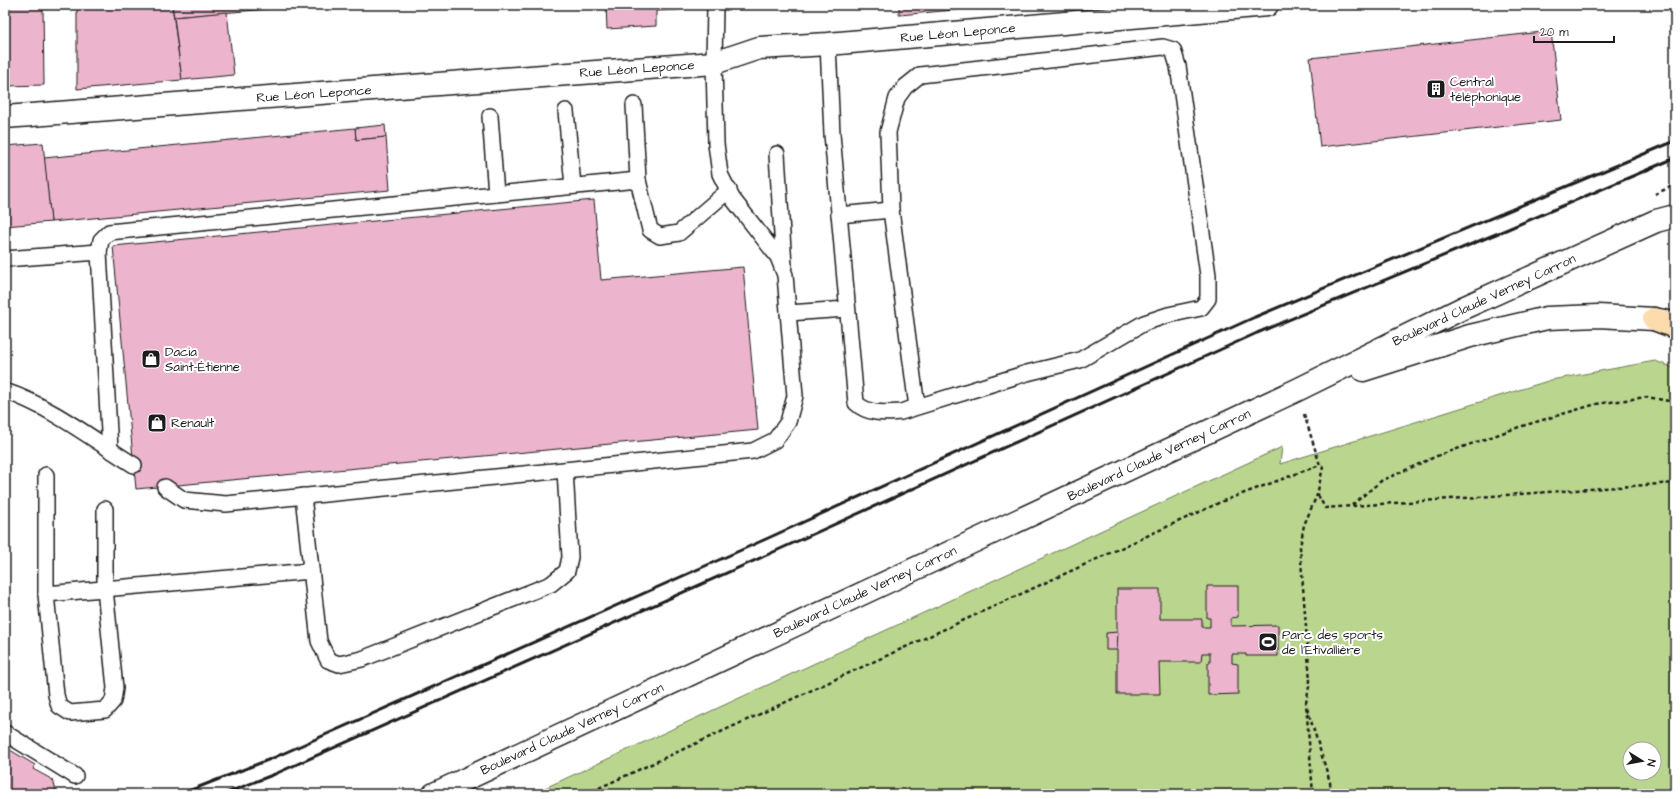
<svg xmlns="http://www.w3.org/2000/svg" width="1680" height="799" viewBox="0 0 1680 799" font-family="'Architects Daughter',sans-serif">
	<rect width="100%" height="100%" fill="#fff"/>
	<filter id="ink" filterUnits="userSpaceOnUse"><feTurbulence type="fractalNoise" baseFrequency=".025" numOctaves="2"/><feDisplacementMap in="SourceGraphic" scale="8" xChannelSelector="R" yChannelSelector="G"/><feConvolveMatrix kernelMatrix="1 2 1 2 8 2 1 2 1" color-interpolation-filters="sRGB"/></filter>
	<g filter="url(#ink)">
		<!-- garden -->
		<path fill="#bad68e" stroke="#6b7955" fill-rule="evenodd" d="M 1655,361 L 1675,368 L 1675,794 L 532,794 L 1282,447 L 1280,464 L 1551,380 ZM 1630,749 L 1654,749 L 1654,773 L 1630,773 Z"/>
		<!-- building -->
		<g fill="#ecb5cd" stroke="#1c1c1c">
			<path d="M 5,5 L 43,5 L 44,85 L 5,86 Z"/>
			<path d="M 77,5 L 172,5 L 182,80 L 77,89 Z"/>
			<path d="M 172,5 L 315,5 L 174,17 Z"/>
			<path d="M 606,5 L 679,5 L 679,10 L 656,11 L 656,26 L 607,29 Z"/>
			<path d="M 899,5 L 1009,5 L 899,15 Z"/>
			<path d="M 227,12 L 234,75 L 182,80 L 174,17 Z"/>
			<path d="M 1551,31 L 1561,120 L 1320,147 L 1310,58 Z"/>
			<path d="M 385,125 L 386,137 L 356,140 L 355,128 Z"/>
			<path d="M 355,128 L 356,140 L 386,137 L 390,190 L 51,222 L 44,158 Z"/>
			<path d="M 43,143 L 51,222 L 5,226 L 5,146 Z"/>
			<path d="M 594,200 L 601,280 L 743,267 L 758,430 L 136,489 L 113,246 Z"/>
			<path d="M 1207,586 L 1238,586 L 1238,617 L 1231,618 L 1231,626 L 1278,625 L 1278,656 L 1246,656 L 1246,654 L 1232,654 L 1232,663 L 1238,664 L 1238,694 L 1208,695 L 1208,663 L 1210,663 L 1210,653 L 1202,653 L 1201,662 L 1159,662 L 1160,694 L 1117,694 L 1117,589 L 1160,589 L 1160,619 L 1202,619 L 1202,627 L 1210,627 L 1210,618 L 1207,618 Z"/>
			<path d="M 1118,632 L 1117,650 L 1106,650 L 1106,633 Z"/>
			<path d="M 5,747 L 35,765 L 33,769 L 53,780 L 57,794 L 5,794 Z"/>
		</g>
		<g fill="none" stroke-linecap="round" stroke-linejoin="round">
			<!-- service casing -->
			<g stroke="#1c1c1c" stroke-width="18">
				<g id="service">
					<path d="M 828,44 L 832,134 L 856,403 C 869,415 885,413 901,412 L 1027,373 L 1080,360 L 1144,323 L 1168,315 L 1201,308 L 1208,299 L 1208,275 L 1178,66 L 1173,50 L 1163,47 L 920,75 L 905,87 L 897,98 L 888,132 L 891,210 L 917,407"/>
					<path d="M 634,105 L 638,180"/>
					<path d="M 566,111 L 573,186"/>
					<path d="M 490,116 L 496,194"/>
					<path d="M 777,154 L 784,266"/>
					<path d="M 839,215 L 891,210"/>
					<path d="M 99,252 L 101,240 L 109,232 L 638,180 L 650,230 L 660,236 L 679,233 L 729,190"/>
					<path d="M 5,259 L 99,252 L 110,450"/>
					<path d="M 788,313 L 847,309"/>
					<path d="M 5,391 C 52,407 92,439 134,465"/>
					<path d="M 46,475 L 46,594 L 56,695 L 59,706 L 70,713 L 105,710 L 113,701 L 115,688 L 105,589 L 105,509"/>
					<path d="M 165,487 L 184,500 L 226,504 L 753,451 L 775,440 L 788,422 L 795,396 L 785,275 L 778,257 L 732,198 L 720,174 L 716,144 L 714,63 L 715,5"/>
					<path d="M 303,496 L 319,641 L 328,660 L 339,664 L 362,659 L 551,584 L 567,571 L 570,557 L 565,470"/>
					<path d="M 46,594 L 311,571"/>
					<path d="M 5,733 L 75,776"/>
				</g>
			</g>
			<!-- minor casing -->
			<g stroke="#1c1c1c" stroke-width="25">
				<path id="minor" d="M 5,117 L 714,63 L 759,48 L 828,44 L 1267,5"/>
			</g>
			<!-- secondary casing -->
			<g stroke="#1c1c1c" stroke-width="25">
				<g id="secondary">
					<path d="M 1363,370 L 1470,336 L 1547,318 L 1598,316 L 1654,319 L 1673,323"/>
					<path d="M 434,794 L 1297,390 L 1463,308 L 1656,221 L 1675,216"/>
				</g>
			</g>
			<!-- motorway casing -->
			<g stroke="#1c1c1c" stroke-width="25">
				<path id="motorway" d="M 1654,319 L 1675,327"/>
			</g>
			<!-- path -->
			<g stroke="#1c1c1c" stroke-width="2.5" stroke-dasharray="4 3" stroke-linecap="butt">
				<path d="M 1655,194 L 1675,185"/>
				<path d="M 1304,414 L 1320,465 L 1323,467 L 1317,495 L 1304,525 L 1300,547 L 1310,681 L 1306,703 L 1313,794"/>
				<path d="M 1318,495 L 1325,508 L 1675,483"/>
				<path d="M 1352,505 L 1381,481 L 1437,456 L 1519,427 L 1596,404 L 1647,397 L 1675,402"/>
				<path d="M 1307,708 L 1330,782 L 1331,794"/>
				<path d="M 586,794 L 1223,501 L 1320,465"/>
			</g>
			<!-- service -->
			<use href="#service" stroke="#fff" stroke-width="15"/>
			<!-- minor -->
			<use href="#minor" stroke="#fff" stroke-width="22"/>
			<!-- secondary -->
			<use href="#secondary" stroke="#fff" stroke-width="22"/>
			<!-- motorway -->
			<use href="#motorway" stroke="#fcdcac" stroke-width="22"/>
			<!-- rail -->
			<g stroke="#1c1c1c" stroke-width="3">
				<path d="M 181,794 L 273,758 L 766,539 L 1255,317 L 1675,141"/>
				<path d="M 224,794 L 275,774 L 769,554 L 1257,333 L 1508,229 L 1675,158"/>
			</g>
		</g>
	</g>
	<!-- icons -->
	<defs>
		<g id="building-square" transform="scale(1)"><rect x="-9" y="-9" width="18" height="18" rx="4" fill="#1c1c1c" stroke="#fff"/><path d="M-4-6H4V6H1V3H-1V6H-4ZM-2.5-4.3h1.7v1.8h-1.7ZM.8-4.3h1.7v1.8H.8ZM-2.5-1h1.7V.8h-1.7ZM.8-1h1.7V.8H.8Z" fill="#fff"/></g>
		<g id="shop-square" transform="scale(1)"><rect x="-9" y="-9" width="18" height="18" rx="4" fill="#1c1c1c" stroke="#fff"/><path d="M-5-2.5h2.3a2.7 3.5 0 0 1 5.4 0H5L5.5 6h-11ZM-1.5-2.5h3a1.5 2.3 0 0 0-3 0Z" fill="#fff"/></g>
		<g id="stadium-square" transform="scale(1)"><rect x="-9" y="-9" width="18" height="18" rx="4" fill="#1c1c1c" stroke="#fff"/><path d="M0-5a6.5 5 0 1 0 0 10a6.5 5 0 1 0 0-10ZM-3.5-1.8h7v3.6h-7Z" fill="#fff"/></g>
	</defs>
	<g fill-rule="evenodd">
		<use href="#building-square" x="1436" y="89"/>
		<use href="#shop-square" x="151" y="359"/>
		<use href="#shop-square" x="157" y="423"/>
		<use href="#stadium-square" x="1268" y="642"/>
	</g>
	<g text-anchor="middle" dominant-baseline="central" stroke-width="4" stroke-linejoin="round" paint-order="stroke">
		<!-- street labels -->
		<g font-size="13" fill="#1c1c1c" stroke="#fff">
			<text transform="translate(958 33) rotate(-5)">Rue Léon Leponce</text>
			<text transform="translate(637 69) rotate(-4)">Rue Léon Leponce</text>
			<text transform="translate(314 94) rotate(-4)">Rue Léon Leponce</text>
			<text transform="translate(1484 300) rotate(-25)">Boulevard Claude Verney Carron</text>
			<text transform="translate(1159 455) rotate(-25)">Boulevard Claude Verney Carron</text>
			<text transform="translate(865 592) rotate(-25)">Boulevard Claude Verney Carron</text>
			<text transform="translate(572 729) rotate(-25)">Boulevard Claude Verney Carron</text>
		</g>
		<!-- poi labels -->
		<g font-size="13" fill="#1c1c1c" stroke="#fff" text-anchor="start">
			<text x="1450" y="82">Central<tspan x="1450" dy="15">téléphonique</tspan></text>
			<text x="165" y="352">Dacia<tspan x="165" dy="15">Saint-Étienne</tspan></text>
			<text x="171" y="423">Renault</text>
			<text x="1282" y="635">Parc des sports<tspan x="1282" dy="15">de l'Etivallière</tspan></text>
		</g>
	</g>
	<!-- margin -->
	<rect width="1680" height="799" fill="none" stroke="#fff" stroke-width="20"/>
	<rect x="10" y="10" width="1660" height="779" fill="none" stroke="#1c1c1c" stroke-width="1.5" filter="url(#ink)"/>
	<!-- north arrow -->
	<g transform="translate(1642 761) rotate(101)"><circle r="19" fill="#ffffff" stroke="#a4a4a4"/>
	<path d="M0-3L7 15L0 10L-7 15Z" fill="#1c1c1c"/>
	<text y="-6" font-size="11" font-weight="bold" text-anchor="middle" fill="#1c1c1c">N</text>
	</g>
	<!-- scale -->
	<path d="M1534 36v6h80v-6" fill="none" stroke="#1c1c1c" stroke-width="2"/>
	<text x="1540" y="36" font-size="12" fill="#1c1c1c" stroke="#ffffff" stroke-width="3" paint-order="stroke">20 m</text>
</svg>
